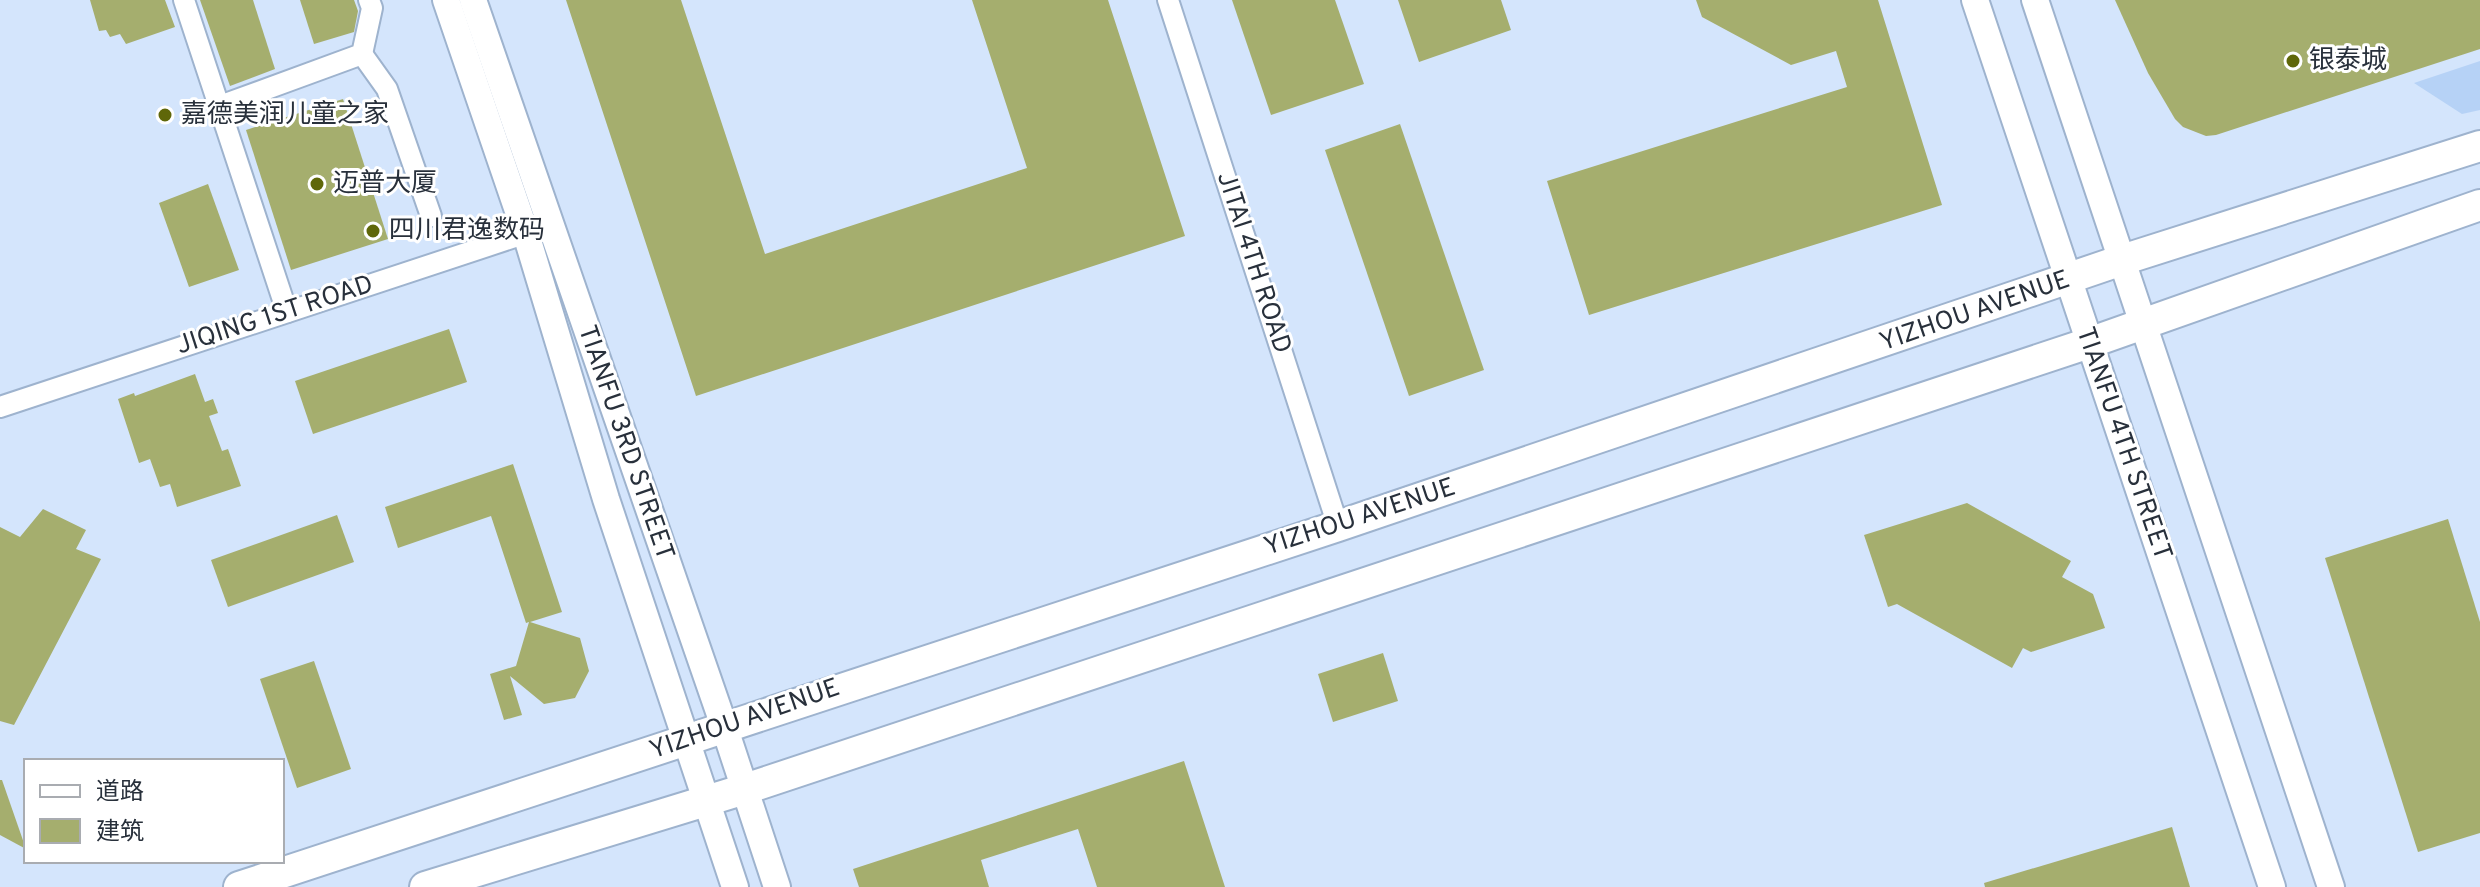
<svg xmlns="http://www.w3.org/2000/svg" width="2480" height="887" viewBox="0 0 2480 887" font-family="Overpass,'Noto Sans SC',sans-serif">
	<rect width="100%" height="100%" fill="#d4e5fc"/>
	<!-- green -->
	<path fill="#b6d2f6" d="M 2480,61 L 2480,110 L 2462,114 L 2414,83 Z"/>
	<!-- building -->
	<g fill="#a5ae6e">
		<path d="M 90,0 L 165,0 L 175,27 L 126,44 L 120,34 L 110,37 L 106,30 L 99,31 Z"/>
		<path d="M 200,0 L 253,0 L 275,69 L 230,86 Z"/>
		<path d="M 300,0 L 354,0 L 358,11 L 354,32 L 314,44 Z"/>
		<path d="M 566,0 L 681,0 L 765,254 L 1027,168 L 972,0 L 1108,0 L 1185,236 L 696,396 Z"/>
		<path d="M 1232,0 L 1335,0 L 1364,84 L 1271,115 Z"/>
		<path d="M 1398,0 L 1501,0 L 1511,30 L 1419,62 Z"/>
		<path d="M 1696,0 L 1878,0 L 1942,205 L 1589,315 L 1547,181 L 1847,87 L 1836,51 L 1791,65 L 1702,17 Z"/>
		<path d="M 2115,0 L 2480,0 L 2480,49 L 2216,135 L 2206,136 L 2183,127 L 2175,119 L 2148,73 Z"/>
		<path d="M 343,99 L 388,239 L 291,270 L 246,130 Z"/>
		<path d="M 1400,124 L 1484,370 L 1409,396 L 1325,150 Z"/>
		<path d="M 208,184 L 239,270 L 189,287 L 159,203 Z"/>
		<path d="M 449,329 L 467,382 L 313,434 L 295,381 Z"/>
		<path d="M 195,374 L 205,402 L 213,399 L 218,413 L 209,416 L 222,451 L 228,449 L 241,486 L 177,507 L 170,484 L 160,487 L 150,459 L 139,463 L 118,399 L 134,393 L 135,396 Z"/>
		<path d="M 513,464 L 562,612 L 530,622 L 580,638 L 589,671 L 575,698 L 544,704 L 510,676 L 522,715 L 504,720 L 490,674 L 516,666 L 529,622 L 526,623 L 491,516 L 398,548 L 385,507 Z"/>
		<path d="M 1967,503 L 2071,561 L 2062,577 L 2093,594 L 2105,628 L 2031,652 L 2023,648 L 2012,668 L 1897,604 L 1888,607 L 1864,535 Z"/>
		<path d="M 43,509 L 86,530 L 76,549 L 101,559 L 14,725 L 0,721 L 0,527 L 20,537 Z"/>
		<path d="M 337,515 L 354,562 L 228,607 L 211,560 Z"/>
		<path d="M 2448,519 L 2480,622 L 2480,833 L 2418,852 L 2325,558 Z"/>
		<path d="M 1383,653 L 1398,701 L 1333,722 L 1318,674 Z"/>
		<path d="M 314,661 L 351,769 L 297,788 L 260,679 Z"/>
		<path d="M 1184,761 L 1225,887 L 1097,887 L 1078,829 L 981,860 L 989,887 L 859,887 L 853,869 Z"/>
		<path d="M 0,780 L 2,780 L 26,849 L 0,835 Z"/>
		<path d="M 2172,827 L 2190,887 L 1985,887 L 1984,883 Z"/>
	</g>
	<g fill="none" stroke-linecap="round" stroke-linejoin="round">
		<!-- street casing -->
		<g stroke="#9eb3ce" stroke-width="24">
			<g id="street">
				<path d="M 184,0 L 287,312"/>
				<path d="M 1168,0 L 1338,526"/>
				<path d="M 362,54 L 387,89 L 431,216"/>
				<path d="M 220,106 L 362,54 L 372,8 L 369,0"/>
				<path d="M 0,407 L 539,229"/>
			</g>
		</g>
		<!-- secondary casing -->
		<g stroke="#9eb3ce" stroke-width="30">
			<g id="secondary">
				<path d="M 446,0 L 526,234 L 606,499 L 735,887"/>
				<path d="M 473,0 L 724,726 L 777,887"/>
				<path d="M 1975,0 L 2272,887"/>
				<path d="M 2035,0 L 2331,887"/>
			</g>
		</g>
		<!-- primary casing -->
		<g stroke="#9eb3ce" stroke-width="34">
			<g id="primary">
				<path d="M 239,887 L 1338,526 L 2122,260 L 2480,146"/>
				<path d="M 425,887 L 745,789 L 2089,343 L 2480,205"/>
			</g>
		</g>
		<!-- street -->
		<use href="#street" stroke="#fff" stroke-width="20"/>
		<!-- secondary -->
		<use href="#secondary" stroke="#fff" stroke-width="26"/>
		<!-- primary -->
		<use href="#primary" stroke="#fff" stroke-width="30"/>
	</g>
	<!-- markers -->
	<g fill="#5f6709" stroke="#fff" stroke-width="3">
		<circle cx="2293" cy="61" r="8"/>
		<circle cx="165" cy="115" r="8"/>
		<circle cx="317" cy="184" r="8"/>
		<circle cx="373" cy="231" r="8"/>
	</g>
	<g text-anchor="middle" dominant-baseline="central" stroke-width="6" stroke-linejoin="round" paint-order="stroke">
		<!-- poi labels -->
		<g font-size="26" fill="#28303b" stroke="#fff" text-anchor="start">
			<text x="2309" y="61">银泰城</text>
			<text x="181" y="115">嘉德美润儿童之家</text>
			<text x="333" y="184">迈普大厦</text>
			<text x="389" y="231">四川君逸数码</text>
		</g>
		<!-- street labels -->
		<g font-size="26" fill="#28303b" stroke="#fff">
			<text transform="translate(1253 263) rotate(72)">JITAI 4TH ROAD</text>
			<text transform="translate(1975 312) rotate(-19)">YIZHOU AVENUE</text>
			<text transform="translate(275 316) rotate(-18)">JIQING 1ST ROAD</text>
			<text transform="translate(625 443) rotate(71)">TIANFU 3RD STREET</text>
			<text transform="translate(2123 444) rotate(71)">TIANFU 4TH STREET</text>
			<text transform="translate(1360 518) rotate(-18)">YIZHOU AVENUE</text>
			<text transform="translate(745 720) rotate(-19)">YIZHOU AVENUE</text>
		</g>
	</g>
	<!-- legend -->
	<rect x="24" y="759" width="260" height="104" fill="#ffffff" stroke="#a9acb1" stroke-width="2"/>
	<rect x="40" y="785" width="40" height="12" fill="#ffffff" stroke="#a9acb1" stroke-width="2"/>
	<text x="96" y="799" font-size="24" fill="#28303b">道路</text>
	<rect x="40" y="819" width="40" height="24" fill="#a5ae6e" stroke="#a9acb1" stroke-width="2"/>
	<text x="96" y="839" font-size="24" fill="#28303b">建筑</text>
</svg>
